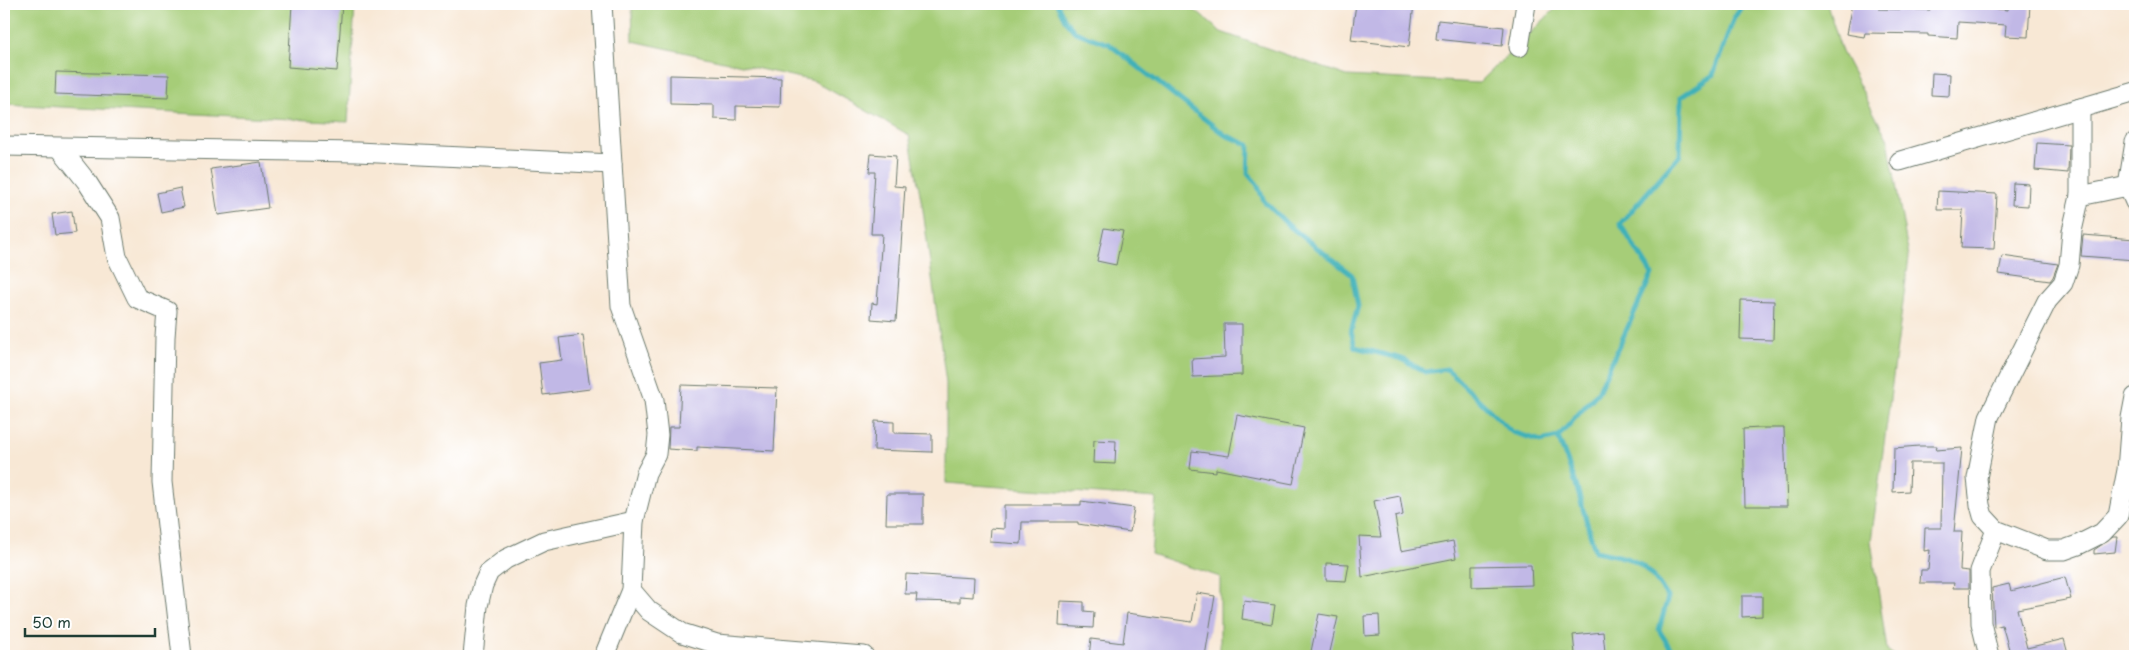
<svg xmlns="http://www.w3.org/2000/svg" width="2139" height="660" viewBox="0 0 2139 660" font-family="'Playpen Sans',sans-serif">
	<rect width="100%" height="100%" fill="#fff"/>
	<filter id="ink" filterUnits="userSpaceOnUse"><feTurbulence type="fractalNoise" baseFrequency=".02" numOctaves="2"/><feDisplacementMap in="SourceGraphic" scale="10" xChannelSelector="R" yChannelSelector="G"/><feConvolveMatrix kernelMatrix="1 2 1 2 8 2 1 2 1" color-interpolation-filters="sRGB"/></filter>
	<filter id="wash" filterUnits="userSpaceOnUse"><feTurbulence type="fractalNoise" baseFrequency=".0096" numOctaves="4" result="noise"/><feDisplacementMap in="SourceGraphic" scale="20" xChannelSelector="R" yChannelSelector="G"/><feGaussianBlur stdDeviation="1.12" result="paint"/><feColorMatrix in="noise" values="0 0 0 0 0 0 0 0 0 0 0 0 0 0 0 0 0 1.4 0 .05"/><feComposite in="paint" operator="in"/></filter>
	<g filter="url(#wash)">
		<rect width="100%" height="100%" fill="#f8e8d5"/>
		<!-- green -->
		<g fill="#a6cd78" stroke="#628556">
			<path d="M 4,4 L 355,4 L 348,122 L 4,104 Z"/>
			<path d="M 632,4 L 1187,4 L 1221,32 L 1347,76 L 1479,83 L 1560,4 L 1827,4 L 1842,52 L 1888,140 L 1909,257 L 1871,541 L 1887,650 L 1895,656 L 1220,656 L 1220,577 L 1151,554 L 1156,498 L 946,483 L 946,383 L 923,210 L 909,135 L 814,81 L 633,41 Z"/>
		</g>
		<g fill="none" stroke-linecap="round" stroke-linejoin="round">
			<!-- stream -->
			<g stroke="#40b1b8" stroke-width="5">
				<path d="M 1057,4 L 1065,20 L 1075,32 L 1109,44 L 1225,135 L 1249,145 L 1248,174 L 1257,184 L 1264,201 L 1288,225 L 1352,275 L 1358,306 L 1351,331 L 1355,347 L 1402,359 L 1425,372 L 1447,369 L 1512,432 L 1541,441 L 1558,437"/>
				<path d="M 1675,656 L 1659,630 L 1668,597 C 1641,559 1639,560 1595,551 L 1575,481 L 1558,437 L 1598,392 L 1652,274 L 1620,224 L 1680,155 L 1681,97 L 1713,75 L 1734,18 L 1744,4"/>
			</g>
		</g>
		<g id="blocks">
			<!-- building -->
			<g fill="#c1b8e6">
				<path d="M 292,4 L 342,4 L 337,71 L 288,67 Z"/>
				<path d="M 1356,4 L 1414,4 L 1409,47 L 1351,40 Z"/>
				<path d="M 1852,4 L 1880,4 L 1879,9 L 1930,10 L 1930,4 L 1954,4 L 1954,5 L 2008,10 L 2008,4 L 2030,4 L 2028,37 L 2005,36 L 2006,25 L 1958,22 L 1957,38 L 1928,36 L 1928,34 L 1865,33 L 1864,37 L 1846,34 Z"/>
				<path d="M 1438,20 L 1504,27 L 1502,46 L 1436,39 Z"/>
				<path d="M 56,72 L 169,75 L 168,98 L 55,94 Z"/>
				<path d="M 1932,73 L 1950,74 L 1949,96 L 1931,95 Z"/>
				<path d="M 670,75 L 781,78 L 780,107 L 736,106 L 736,120 L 714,119 L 714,105 L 670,104 Z"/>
				<path d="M 2037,143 L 2069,145 L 2068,173 L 2035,170 Z"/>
				<path d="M 871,154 L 896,156 L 894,186 L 905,187 L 896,321 L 871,319 L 872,303 L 877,304 L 882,234 L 871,234 L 875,172 L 869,172 Z"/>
				<path d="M 261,162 L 268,208 L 218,215 L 211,169 Z"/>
				<path d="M 2013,183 L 2029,184 L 2028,206 L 2012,205 Z"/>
				<path d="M 180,188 L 184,207 L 161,212 L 157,193 Z"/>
				<path d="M 1938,191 L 1997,194 L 1994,249 L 1961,248 L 1963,210 L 1937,210 Z"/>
				<path d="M 72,211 L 75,233 L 55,235 L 52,214 Z"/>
				<path d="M 1104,228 L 1123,231 L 1116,265 L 1097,261 Z"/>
				<path d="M 2083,235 L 2135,239 L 2135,260 L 2081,256 Z"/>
				<path d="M 2002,256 L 2058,264 L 2053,277 L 2050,281 L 1999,274 Z"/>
				<path d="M 1741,300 L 1774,301 L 1773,340 L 1740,339 Z"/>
				<path d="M 1224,324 L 1242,324 L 1242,375 L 1193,377 L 1192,359 L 1225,357 Z"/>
				<path d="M 583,335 L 590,389 L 543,395 L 539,363 L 562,360 L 559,338 Z"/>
				<path d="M 681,385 L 777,388 L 774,451 L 697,447 L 697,451 L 668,449 L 669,427 L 679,427 Z"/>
				<path d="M 1237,415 L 1304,428 L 1293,484 L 1216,469 L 1216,472 L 1190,469 L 1192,451 L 1229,456 Z"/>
				<path d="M 875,421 L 894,422 L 894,433 L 932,434 L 932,452 L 874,450 Z"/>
				<path d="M 1760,428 L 1784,428 L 1787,506 L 1745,506 L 1743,429 Z"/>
				<path d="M 1094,440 L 1116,441 L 1115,464 L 1093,463 Z"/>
				<path d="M 1919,446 L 1937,446 L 1936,450 L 1962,448 L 1954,532 L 1962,532 L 1960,570 L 1969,571 L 1969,588 L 1953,588 L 1954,583 L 1920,583 L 1921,570 L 1928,570 L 1930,550 L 1924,551 L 1925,528 L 1941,528 L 1942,463 L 1910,463 L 1909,491 L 1893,492 L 1894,448 Z"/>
				<path d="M 887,494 L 923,494 L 923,524 L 886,524 Z"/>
				<path d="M 1400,496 L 1403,515 L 1395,517 L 1401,551 L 1453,541 L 1456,558 L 1362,577 L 1359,536 L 1381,537 L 1374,501 Z"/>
				<path d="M 1081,501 L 1134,508 L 1130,532 L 1078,524 L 1078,522 L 1022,522 L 1021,544 L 990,542 L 991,528 L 1004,529 L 1004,505 L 1081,505 Z"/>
				<path d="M 2113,537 L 2117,537 L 2115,552 L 2094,554 L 2094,550 Z"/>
				<path d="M 1326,563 L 1349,564 L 1346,581 L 1326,580 Z"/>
				<path d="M 1531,565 L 1532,585 L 1472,587 L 1472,566 Z"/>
				<path d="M 906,574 L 974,578 L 973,597 L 960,596 L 960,602 L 916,601 L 917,594 L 905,594 Z"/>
				<path d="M 2065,577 L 2071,599 L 2017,609 L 2027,648 L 2064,639 L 2068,654 L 2060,656 L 2016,656 L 2016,654 L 2011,656 L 2002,625 L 1994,627 L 1992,588 L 2009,584 L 2011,591 Z"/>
				<path d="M 1197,593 L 1215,596 L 1205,656 L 1089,656 L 1091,639 L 1123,643 L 1127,613 L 1192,622 Z"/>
				<path d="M 1742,596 L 1762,596 L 1762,616 L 1742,617 Z"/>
				<path d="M 1060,601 L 1084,602 L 1084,611 L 1094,612 L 1093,628 L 1059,626 Z"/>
				<path d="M 1244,601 L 1275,605 L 1272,624 L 1242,619 Z"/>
				<path d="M 1319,614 L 1338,617 L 1329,656 L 1310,656 Z"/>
				<path d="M 1379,615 L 1380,635 L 1365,636 L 1364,616 Z"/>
				<path d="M 1603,632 L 1605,652 L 1575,654 L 1573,635 Z"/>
			</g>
		</g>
	</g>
	<g filter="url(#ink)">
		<use href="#blocks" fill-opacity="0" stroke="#6b796c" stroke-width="1"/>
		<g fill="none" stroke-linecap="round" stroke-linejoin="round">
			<!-- minor casing -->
			<g stroke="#6b796c" stroke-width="21">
				<g id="minor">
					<path d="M 602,4 L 621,306 L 654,400 L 658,435 L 656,454 L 646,473 L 634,521 L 631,590 L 604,656"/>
					<path d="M 1519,47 L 1526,4"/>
					<path d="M 2135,142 L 2128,186 L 2135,202"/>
					<path d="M 4,146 L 357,152 L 612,164"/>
					<path d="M 60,148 L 87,182 L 110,218 L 117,257 L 137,298 L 167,311 L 165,337 L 162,482 L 182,656"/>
					<path d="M 1900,161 L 2135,92"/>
					<path d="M 2128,186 L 2080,196 L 2072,231 L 2069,265 L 2063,283 L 2047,301 L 1989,417 L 1977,478 L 1980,505 L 1983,516 L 1996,530 L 2047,550 L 2064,550 L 2078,545 L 2102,533 L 2118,516 L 2127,470 L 2131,418 L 2135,397"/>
					<path d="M 2080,196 L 2080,108"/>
					<path d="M 631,590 L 649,611 L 682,633 L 717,644 L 864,656"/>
					<path d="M 473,656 L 478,606 L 483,585 L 489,572 L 506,559 L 544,541 L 634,521"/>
					<path d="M 1989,656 L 1981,623 L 1980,571 L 1996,530"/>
				</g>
			</g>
			<!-- minor -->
			<use href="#minor" stroke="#fff" stroke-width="19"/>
		</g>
	</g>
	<!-- margin -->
	<rect width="2139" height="660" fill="none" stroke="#fff" stroke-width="20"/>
	<!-- scale -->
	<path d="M25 628v8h130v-8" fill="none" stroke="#1f3d34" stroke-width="2.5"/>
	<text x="32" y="628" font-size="15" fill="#1f3d34" stroke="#ffffff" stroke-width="4" paint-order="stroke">50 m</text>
</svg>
